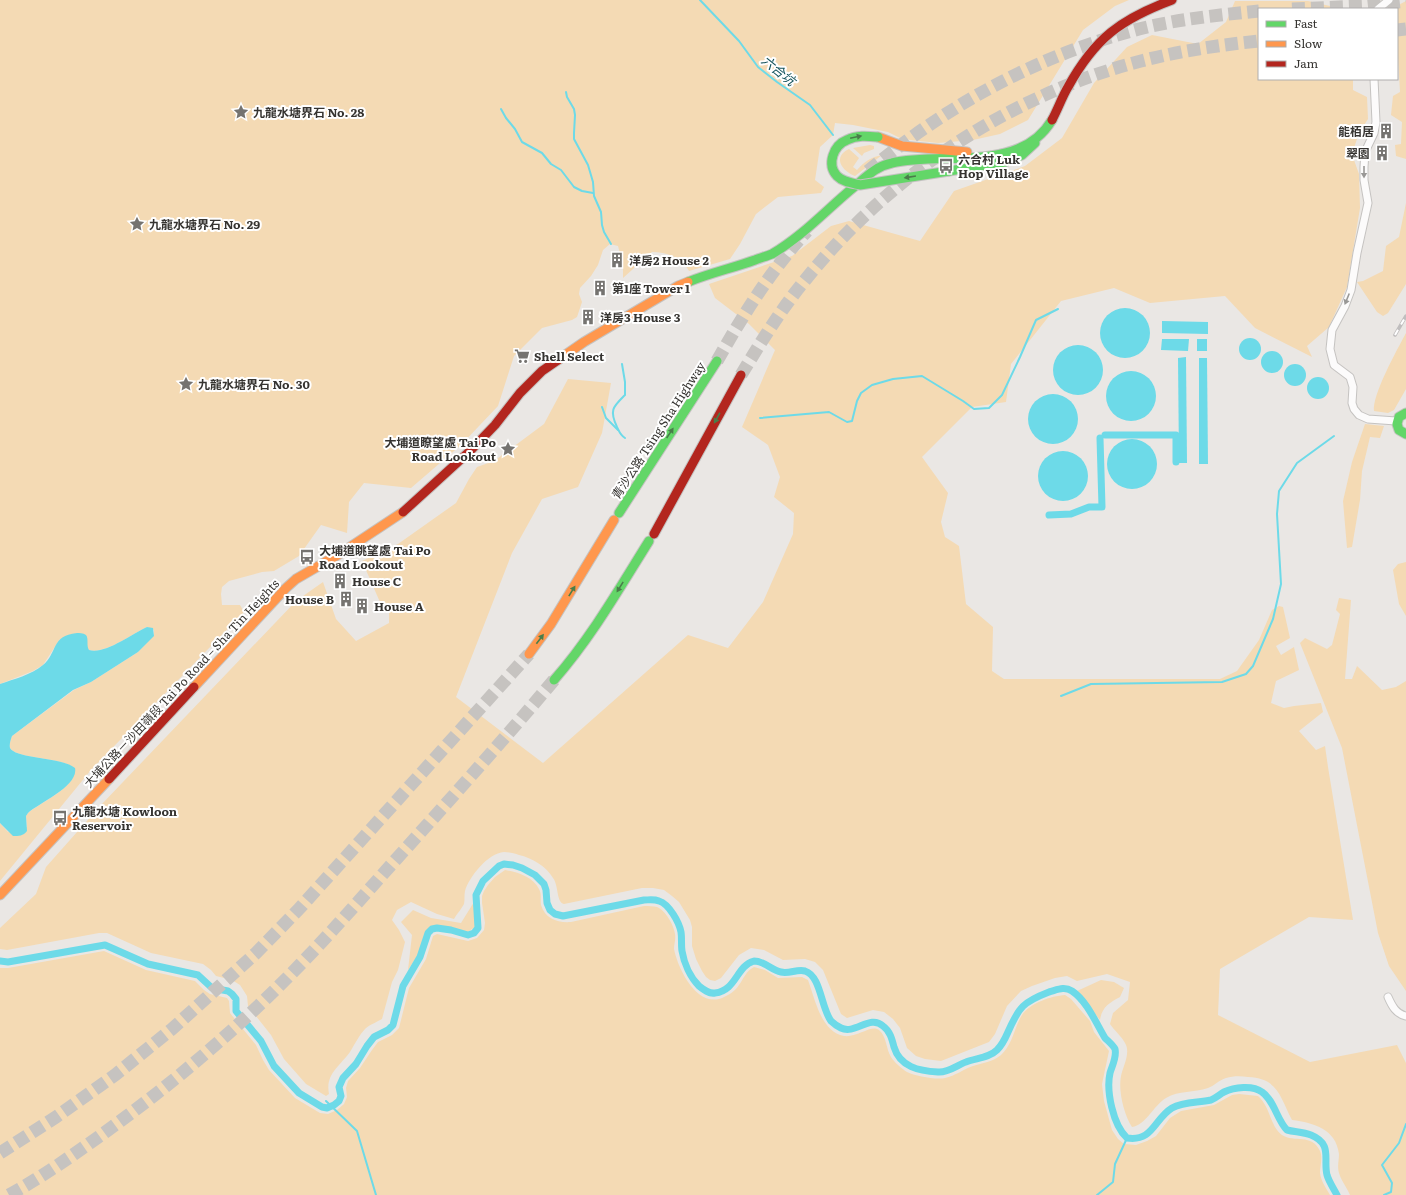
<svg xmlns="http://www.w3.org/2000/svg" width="1406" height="1195" viewBox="0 0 1406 1195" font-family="Literata,'Noto Sans TC',serif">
	<rect width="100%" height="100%" fill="#eae7e4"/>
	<!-- green -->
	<g fill="#f4dab4">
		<path d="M 0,0 L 1129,0 L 1115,6 L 1083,30 L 1028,120 L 1000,134 L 973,140 L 938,143 L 902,139 L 888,132 L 853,125 L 835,123 L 833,135 L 820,147 L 815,180 L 824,187 L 821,193 L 778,197 L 756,214 L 740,244 L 730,259 L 689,271 C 681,257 667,252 652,252 L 623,278 L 623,265 L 618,246 L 610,244 L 603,250 L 598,265 L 591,276 L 580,288 L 579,294 L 582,302 L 577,317 L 572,320 L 542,328 L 514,356 L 498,406 L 461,445 L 411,488 L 364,483 L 349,502 L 347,533 L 321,525 L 299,556 L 274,571 L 262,572 L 229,581 L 222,587 L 221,594 L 222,605 L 240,605 L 244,612 L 91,770 L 0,881 L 0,823 L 8,832 L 27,827 L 26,816 L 28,813 C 39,803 79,786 74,768 C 62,757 16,759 10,748 C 9,744 11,739 12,736 L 74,690 L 91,682 L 138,652 L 154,635 L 154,630 L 147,627 C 132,634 104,655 89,650 L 87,647 L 87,638 L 60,639 L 43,665 L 33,671 L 0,684 Z"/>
		<path d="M 1235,1 L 1308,1 L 1343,9 L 1259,9 L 1259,79 L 1353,79 L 1353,90 L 1367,97 L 1368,119 L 1359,133 L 1354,148 L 1354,160 L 1359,174 L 1360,208 L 1347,287 L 1329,327 L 1307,346 L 1312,357 L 1255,328 L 1225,296 L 1150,303 L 1114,288 L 1061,301 L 1011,364 L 1006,402 L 972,407 L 922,457 L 948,493 L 941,522 L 945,537 L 959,546 L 966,604 L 993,627 L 992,671 L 1004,679 L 1220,679 L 1237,671 L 1259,640 L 1272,610 L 1279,606 L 1283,607 L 1290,638 L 1276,646 L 1281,655 L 1294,647 L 1299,670 L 1276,681 L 1271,703 L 1284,708 L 1294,706 L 1321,703 L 1323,712 L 1299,731 L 1316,750 L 1325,746 L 1328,767 L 1353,920 L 1309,917 L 1220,969 L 1218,1015 L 1310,1062 L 1397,1045 L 1406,1063 L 1406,1195 L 1350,1195 C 1347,1188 1341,1180 1339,1173 C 1337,1167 1339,1160 1339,1154 C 1336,1129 1314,1123 1292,1120 C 1280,1097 1278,1078 1248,1077 C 1240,1076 1233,1076 1226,1078 C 1219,1080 1214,1086 1208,1088 C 1194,1093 1179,1090 1166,1098 C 1153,1106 1146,1125 1132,1127 C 1124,1115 1118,1091 1121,1076 C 1123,1066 1131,1053 1125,1043 C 1122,1037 1114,1030 1110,1024 L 1113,1013 L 1128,1000 L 1130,982 L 1107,974 L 1077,981 L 1067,976 L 1055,978 L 1032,986 L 1021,991 L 1007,1006 L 995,1034 L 989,1042 L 941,1061 L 925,1059 L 916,1056 L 907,1048 L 900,1028 L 893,1019 L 884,1012 L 873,1010 L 847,1018 L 841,1014 L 823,970 L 815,962 L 805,959 L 783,960 L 764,950 L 751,948 L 739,955 L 721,978 L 715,981 L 710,980 L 706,977 L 702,971 L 696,959 L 692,946 L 692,927 L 690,920 L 679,902 L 672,896 L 664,890 L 653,888 L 642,888 L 564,904 C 556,902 559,886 553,878 C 546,866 532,858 519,855 C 514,853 508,852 504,852 C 488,853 469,877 465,891 C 464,895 465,900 464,904 C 462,908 457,914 454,919 L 437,914 L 411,902 L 397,910 L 392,920 L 399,930 L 405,942 L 398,970 L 392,982 L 382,1019 C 377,1022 371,1024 366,1028 C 359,1035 355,1044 350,1052 C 340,1066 325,1074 329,1094 L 326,1096 L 306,1084 L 284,1059 L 271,1035 L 248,1006 L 247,996 L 240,985 L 232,980 L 216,976 L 211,970 L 203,964 L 151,953 L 107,933 L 99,933 L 7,950 L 0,949 L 0,928 L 36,894 L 46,867 L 101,805 L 296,601 L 323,582 L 336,619 L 356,641 L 389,623 L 389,613 L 383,609 L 362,561 L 398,544 L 456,503 L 469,479 L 477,467 L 494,461 L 544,424 L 568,379 L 611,383 L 602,433 L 578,487 L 542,499 L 512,553 L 456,697 L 543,763 L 688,635 L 728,648 L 763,602 L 793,534 L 794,513 L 774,497 L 780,477 L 768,445 L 742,427 L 775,350 L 749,324 L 715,298 L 709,284 L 792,256 L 831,226 L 849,221 L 920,241 L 954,191 L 1025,166 L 1062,138 L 1094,83 L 1127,47 L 1152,35 L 1198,44 L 1226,22 Z"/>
		<path d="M 1406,1 L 1406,159 L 1396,156 L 1395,145 L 1401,144 L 1402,122 L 1391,115 L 1393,96 L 1400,92 L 1397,39 L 1397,9 L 1391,9 Z"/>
		<path d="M 870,145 L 874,146 L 874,149 L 864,153 L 862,156 L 853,148 Z"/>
		<path d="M 849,149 L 859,158 L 853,167 L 857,170 C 864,162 871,157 882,155 L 855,176 C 842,171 832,157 849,149 Z"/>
		<path d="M 1406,203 L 1406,284 L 1388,313 L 1383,316 L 1377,312 L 1357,282 L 1363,281 L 1383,271 L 1386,246 L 1399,237 Z"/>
		<path d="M 1406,333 L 1406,389 L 1394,410 L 1388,413 L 1374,411 C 1372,395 1397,350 1406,333 Z"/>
		<path d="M 1365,424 L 1384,426 L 1380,438 L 1370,437 L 1362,471 L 1360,500 L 1352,547 L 1347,548 L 1343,501 L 1352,462 Z"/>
		<path d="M 1406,562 L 1406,616 L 1399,604 L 1393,570 L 1398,564 Z"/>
		<path d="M 1339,598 L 1351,600 L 1345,679 L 1352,679 L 1357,666 L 1382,690 L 1396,687 L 1406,681 L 1406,991 L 1389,966 L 1378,933 L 1342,748 L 1300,643 L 1305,638 L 1327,649 L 1332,645 L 1340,614 L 1336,610 Z"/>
		<path d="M 505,870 C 518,872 533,877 539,889 C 542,894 540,900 541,905 C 545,919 558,923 571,922 L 644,906 C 649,906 653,906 657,907 C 665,910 674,925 675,934 C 676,939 674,944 674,949 C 678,969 697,1008 722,998 C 729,995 735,991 739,985 C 744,978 746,971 754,967 L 765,970 L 778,978 L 802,977 L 808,980 C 815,999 821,1032 844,1036 C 851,1037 859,1033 865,1031 C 870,1029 874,1027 879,1030 C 887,1037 886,1049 891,1057 C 894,1062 902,1069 907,1072 C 915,1076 936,1080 945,1078 C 955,1076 964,1069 973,1066 C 982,1063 993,1062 1001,1055 C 1013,1044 1014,1028 1022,1015 C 1030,1003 1051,996 1065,995 L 1071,999 L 1090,1021 L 1094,1032 L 1109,1051 L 1102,1084 L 1104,1101 L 1112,1130 L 1118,1139 L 1124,1144 L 1136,1145 L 1147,1141 L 1156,1136 L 1170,1118 L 1181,1111 L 1214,1105 L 1232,1095 L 1239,1094 L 1258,1096 C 1270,1106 1270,1126 1282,1135 C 1294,1143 1312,1133 1320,1151 C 1323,1158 1320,1166 1320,1173 C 1321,1181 1326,1188 1330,1195 L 0,1195 L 0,968 L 8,968 L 104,951 L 146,970 L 195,981 L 204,990 L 210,994 L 227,998 L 229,1001 L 230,1013 L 256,1045 L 263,1060 L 269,1070 L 295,1098 L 320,1113 L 328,1114 L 337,1110 L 344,1104 L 347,1097 L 346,1088 L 348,1081 L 360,1068 L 372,1050 L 378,1042 L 392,1035 L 399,1028 L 409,988 L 426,959 L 433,936 L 437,934 L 468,941 L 477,938 L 484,930 L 485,923 L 482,903 L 482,896 L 484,891 L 488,885 L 495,877 Z"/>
		<path d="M 474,902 L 475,927 L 466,933 L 438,925 L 430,928 L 424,935 L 419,953 L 408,970 L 412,935 L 401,922 L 413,910 L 431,918 L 461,923 Z"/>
		<path d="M 1101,980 L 1114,982 L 1124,988 L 1120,997 C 1109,1003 1102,1007 1100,1020 L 1077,991 Z"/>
	</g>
	<!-- water -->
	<g fill="#6ddae8">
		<circle cx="1125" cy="333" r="25"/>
		<path d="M 1162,321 L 1208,322 L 1208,334 L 1162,333 Z"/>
		<circle cx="1250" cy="349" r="11"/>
		<path d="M 1162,339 L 1189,339 L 1188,351 L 1161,350 Z"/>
		<rect x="1197" y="339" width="10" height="12"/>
		<circle cx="1078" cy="370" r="25"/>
		<circle cx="1272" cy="362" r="11"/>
		<path d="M 1186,357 L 1187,463 L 1179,463 L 1178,358 Z"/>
		<path d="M 1199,358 L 1207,358 L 1208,464 L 1199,464 Z"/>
		<circle cx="1295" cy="375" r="11"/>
		<circle cx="1131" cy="396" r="25"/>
		<circle cx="1318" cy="388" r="11"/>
		<circle cx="1053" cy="419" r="25"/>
		<circle cx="1132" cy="464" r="25"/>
		<circle cx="1063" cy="476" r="25"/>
		<path d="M 147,627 L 153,628 L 154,636 L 138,652 L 91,682 L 73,690 L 12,736 C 11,739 9,744 10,748 C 16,759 62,757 75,768 C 79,786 39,803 28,813 L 26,816 L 27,831 C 23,836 19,836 13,836 L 0,823 L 0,684 C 14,679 31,675 43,665 C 58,653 50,636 77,633 C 79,633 83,633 86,635 C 89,639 86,645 89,650 C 104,655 132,634 147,627 Z"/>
	</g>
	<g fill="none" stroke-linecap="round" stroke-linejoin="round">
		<!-- stream -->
		<g stroke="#6ddae8" stroke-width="2">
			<path d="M 700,0 L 739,41 L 758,67 L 777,82 L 810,105 L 833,135"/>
			<path d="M 566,92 L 567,97 L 574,109 L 575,115 L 574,133 L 574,139 L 588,165 L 593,182 L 594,196 L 601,212 L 602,225 L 604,232 L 611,244"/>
			<path d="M 501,109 L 506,118 L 515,129 L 522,142 L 542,153 L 551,164 L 561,170 L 574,187 L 582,191 L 593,193"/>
			<path d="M 622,364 L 625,382 L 625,395 C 613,407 609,410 617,427 C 619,431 620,435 625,438"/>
			<path d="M 602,407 L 606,418 L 618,430"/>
			<path d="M 760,418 L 829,412 L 847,422 L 852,421 L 857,401 L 861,393 L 872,385 L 893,379 L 922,376 L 963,401 L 974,409 L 989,408 L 1002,395 L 1020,357 L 1036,320 L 1058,309"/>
			<path d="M 1061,696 L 1091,684 L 1222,682 L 1246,674 L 1253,666 L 1273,619 L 1281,584 L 1277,514 L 1279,491 L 1297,463 L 1334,436"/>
			<path d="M 326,1101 L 357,1131 L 376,1195"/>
			<path d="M 1097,1195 L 1113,1182 L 1115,1164 L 1127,1138"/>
			<path d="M 1384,1195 L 1391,1192 L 1392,1183 L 1382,1165 L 1399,1143 L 1406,1124"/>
		</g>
		<!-- canal -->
		<g stroke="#6ddae8" stroke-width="7">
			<path d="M 1105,435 L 1176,435 L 1176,462"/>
			<path d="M 1049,515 L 1071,514 L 1089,507 L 1102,507 L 1100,438"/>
			<path d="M 0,961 L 8,962 L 105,945 L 148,964 L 198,975 L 212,988 L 228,991 L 232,994 L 236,999 L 236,1011 L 261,1041 L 274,1066 L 299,1093 L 322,1107 L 327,1108 L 334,1105 L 339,1101 L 341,1096 L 339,1087 L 343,1078 L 356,1064 L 367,1046 L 374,1037 L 388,1030 L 393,1025 L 403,986 L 420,957 L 428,933 L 432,929 L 437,928 L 451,930 L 468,935 L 474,933 L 478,928 L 476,895 L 483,881 L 499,866 L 504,864 L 513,865 L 522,868 L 535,875 L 544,884 L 546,890 L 547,903 L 550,910 L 555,914 L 563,916 L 644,900 C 649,900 654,899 659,901 C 669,904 679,922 681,932 C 682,938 681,945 682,951 C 684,963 690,977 699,986 C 704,990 709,994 715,993 C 737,990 736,966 754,961 C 765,961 771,970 781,972 C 789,974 797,969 805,971 C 821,976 821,1008 831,1021 C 834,1024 837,1026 841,1028 C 855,1035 870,1014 883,1026 C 890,1031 892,1039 894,1047 C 900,1067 919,1071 938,1072 C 948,1073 957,1065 966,1062 C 976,1058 989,1058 997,1050 C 1002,1045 1005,1039 1008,1032 C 1019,1007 1023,1002 1049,992 C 1057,990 1064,986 1072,991 C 1087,1001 1096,1023 1105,1038 C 1108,1041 1113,1045 1115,1049 C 1117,1057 1112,1066 1110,1073 C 1106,1091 1113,1125 1127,1138 C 1153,1142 1154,1119 1172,1108 C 1184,1101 1198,1103 1211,1100 C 1216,1098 1220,1094 1224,1092 C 1234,1087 1253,1085 1262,1092 C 1274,1100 1277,1120 1287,1130 C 1295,1132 1303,1132 1311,1135 C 1333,1144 1323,1159 1327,1175 C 1329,1182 1334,1189 1337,1195"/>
		</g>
		<!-- highway-tunnel -->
		<g stroke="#c6c3c0" stroke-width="13" stroke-dasharray="13 6" stroke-linecap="butt">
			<path d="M 1292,9 L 1363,6 L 1406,1"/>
			<path d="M 1397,30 L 1406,29"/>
			<path d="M 868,171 C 949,104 1037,56 1139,29 C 1178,19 1219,15 1259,11"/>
			<path d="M 717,361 C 743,315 771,270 807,231"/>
			<path d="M 741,375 C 761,342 781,309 806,279 C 891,174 1010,95 1141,61 C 1180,51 1219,45 1259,41"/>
			<path d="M 0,1153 L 56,1117 L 115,1075 L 172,1029 L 256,953 L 298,910 L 529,654"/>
			<path d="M 9,1195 C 42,1177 73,1155 104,1133 C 168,1087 230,1035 286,979 C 323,942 357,903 391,865 C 446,804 501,743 554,680"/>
		</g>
		<!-- street casing -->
		<g stroke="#c5c3c1" stroke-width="9">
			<g id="street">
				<path d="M 1378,9 L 1389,0"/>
				<path d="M 1374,79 L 1376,122 L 1374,133 L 1365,152 L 1364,167 L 1364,180 L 1368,203 L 1357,253 L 1351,290 L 1345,306 L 1332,330 L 1330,349 L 1334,365 L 1350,377 L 1353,387 L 1352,403 L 1354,409 L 1359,415 L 1368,419 L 1396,421"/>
				<path d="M 1388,997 C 1392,1006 1396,1014 1406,1016"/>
			</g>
		</g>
		<!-- fast casing -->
		<g stroke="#c5c3c1" stroke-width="11">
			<g id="fast">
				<path d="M 949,171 L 1005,162 L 1022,155 L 1035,143"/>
				<path d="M 688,282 C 710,273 733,268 755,260 C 760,258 767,256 772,254 C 803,236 827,209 854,187 C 866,177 876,166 892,163 C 942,151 1020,174 1052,120"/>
				<path d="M 1406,413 L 1399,417 L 1397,424 L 1399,430 L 1406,434"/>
				<path d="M 619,513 L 717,361"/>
				<path d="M 554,680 C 591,638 619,589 649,541"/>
			</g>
		</g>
		<!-- slow casing -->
		<g stroke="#c5c3c1" stroke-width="11">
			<g id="slow">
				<path d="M 878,137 L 902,146 L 967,152"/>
				<path d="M 558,360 L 584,342 L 678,286 L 688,282"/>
				<path d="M 529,654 L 551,624 L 614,520"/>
				<path d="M 194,687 L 286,588 L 296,579 L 341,553 L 403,512"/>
				<path d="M 0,895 L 109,779"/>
			</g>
		</g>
		<!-- jam casing -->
		<g stroke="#c5c3c1" stroke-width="11">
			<g id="jam">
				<path d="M 1052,120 C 1058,109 1062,97 1068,87 C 1095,38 1121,19 1172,0"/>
				<path d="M 403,512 L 470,451 L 495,425 L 520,393 L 542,371 L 558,360"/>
				<path d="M 654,534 L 741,375"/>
				<path d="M 109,779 L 194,687"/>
			</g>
		</g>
		<!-- street -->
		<use href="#street" stroke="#fcfbfb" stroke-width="7"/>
		<!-- fast -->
		<use href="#fast" stroke="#63d668" stroke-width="9"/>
		<!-- slow -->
		<use href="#slow" stroke="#ff974d" stroke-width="9"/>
		<!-- jam -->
		<use href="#jam" stroke="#b3261e" stroke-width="9"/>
		<!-- rail casing -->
		<g stroke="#c0bebe" stroke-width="3.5">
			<path id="rail" d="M 1395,335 L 1406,316"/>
		</g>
		<!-- rail -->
		<use href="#rail" stroke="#fff" stroke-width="2" stroke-dasharray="6" stroke-linecap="butt"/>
		<!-- fast-bridge casing -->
		<g stroke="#c4c2c1" stroke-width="11" stroke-linecap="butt">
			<path id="fast-bridge" d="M 878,137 C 867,136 857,135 847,140 C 834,145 826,164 837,176 C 843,182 852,183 860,185 L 949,171"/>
		</g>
		<!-- fast-bridge -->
		<use href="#fast-bridge" stroke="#63d668" stroke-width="9"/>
	</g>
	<!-- one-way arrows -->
	<defs><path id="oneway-solid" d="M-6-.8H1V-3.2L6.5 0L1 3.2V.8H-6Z"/></defs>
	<g fill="#4a7d4a">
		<use href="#oneway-solid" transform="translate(856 137) rotate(-12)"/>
		<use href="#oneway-solid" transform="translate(910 177) rotate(171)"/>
		<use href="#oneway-solid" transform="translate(717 418) rotate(119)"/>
		<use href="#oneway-solid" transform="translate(670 433) rotate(-56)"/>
		<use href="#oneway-solid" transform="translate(620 587) rotate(122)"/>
		<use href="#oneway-solid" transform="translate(572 591) rotate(-58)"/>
		<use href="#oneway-solid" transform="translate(540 639) rotate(-53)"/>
	</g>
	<g fill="#999896">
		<use href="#oneway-solid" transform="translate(1364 172) rotate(90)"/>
		<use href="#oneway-solid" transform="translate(1347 299) rotate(112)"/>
	</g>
	<!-- icons -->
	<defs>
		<g id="sight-bare" transform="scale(1.2)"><path d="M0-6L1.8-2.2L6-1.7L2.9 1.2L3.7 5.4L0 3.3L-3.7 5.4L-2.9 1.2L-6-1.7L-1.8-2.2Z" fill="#757370" stroke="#fff" stroke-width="2.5" paint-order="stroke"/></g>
		<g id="building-bare" transform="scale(1.2)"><path d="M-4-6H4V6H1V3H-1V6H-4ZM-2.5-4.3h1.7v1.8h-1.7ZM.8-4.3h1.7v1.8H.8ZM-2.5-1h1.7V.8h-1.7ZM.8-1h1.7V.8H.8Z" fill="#757370" stroke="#fff" stroke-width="2.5" paint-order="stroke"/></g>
		<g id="bus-bare" transform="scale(1.2)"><path d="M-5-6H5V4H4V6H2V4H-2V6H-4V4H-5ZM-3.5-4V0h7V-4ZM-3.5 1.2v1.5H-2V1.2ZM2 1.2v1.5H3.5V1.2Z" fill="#757370" stroke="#fff" stroke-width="2.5" paint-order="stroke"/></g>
		<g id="supermarket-bare" transform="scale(1.2)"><path d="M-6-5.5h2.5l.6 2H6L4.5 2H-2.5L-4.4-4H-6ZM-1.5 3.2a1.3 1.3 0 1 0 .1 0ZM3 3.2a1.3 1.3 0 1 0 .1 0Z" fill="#757370" stroke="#fff" stroke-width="2.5" paint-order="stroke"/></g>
	</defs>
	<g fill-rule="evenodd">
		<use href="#sight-bare" x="241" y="112"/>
		<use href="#building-bare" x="1386" y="131"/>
		<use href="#building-bare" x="1382" y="153"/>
		<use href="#bus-bare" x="946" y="166"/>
		<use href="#sight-bare" x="137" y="224"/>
		<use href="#building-bare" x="617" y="260"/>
		<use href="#building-bare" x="600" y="288"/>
		<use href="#building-bare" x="588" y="317"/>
		<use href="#supermarket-bare" x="522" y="356"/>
		<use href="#sight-bare" x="186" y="384"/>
		<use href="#sight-bare" x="508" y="449"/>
		<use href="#bus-bare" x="307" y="557"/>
		<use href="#building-bare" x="340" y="581"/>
		<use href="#building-bare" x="346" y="599"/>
		<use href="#building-bare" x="362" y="606"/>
		<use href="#bus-bare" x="60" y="818"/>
	</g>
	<g text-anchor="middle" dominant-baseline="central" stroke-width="4" stroke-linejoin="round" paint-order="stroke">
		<!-- poi labels -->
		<g font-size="12" font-weight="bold" fill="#363431" stroke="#fff" text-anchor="start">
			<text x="253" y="112">九龍水塘界石 No. 28</text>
			<text x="1374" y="131" text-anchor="end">能栢居</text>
			<text x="1370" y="153" text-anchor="end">翠園</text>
			<text x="958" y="159">六合村 Luk<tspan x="958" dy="14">Hop Village</tspan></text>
			<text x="149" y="224">九龍水塘界石 No. 29</text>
			<text x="629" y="260">洋房2 House 2</text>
			<text x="612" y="288">第1座 Tower 1</text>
			<text x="600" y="317">洋房3 House 3</text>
			<text x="534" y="356">Shell Select</text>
			<text x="198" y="384">九龍水塘界石 No. 30</text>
			<text x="496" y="442" text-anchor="end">大埔道瞭望處 Tai Po<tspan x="496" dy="14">Road Lookout</tspan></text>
			<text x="319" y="550">大埔道眺望處 Tai Po<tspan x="319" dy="14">Road Lookout</tspan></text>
			<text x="352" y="581">House C</text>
			<text x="334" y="599" text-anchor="end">House B</text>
			<text x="374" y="606">House A</text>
			<text x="72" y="811">九龍水塘 Kowloon<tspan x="72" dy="14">Reservoir</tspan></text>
		</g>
		<!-- street labels -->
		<g font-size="12" fill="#363431" stroke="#fff">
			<text transform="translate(658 430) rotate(-57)">青沙公路 Tsing Sha Highway</text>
			<text transform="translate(181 683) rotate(-47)">大埔公路－沙田嶺段 Tai Po Road – Sha Tin Heights</text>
		</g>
		<!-- water labels -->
		<g font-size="13" font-style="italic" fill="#13525b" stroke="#fff">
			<text transform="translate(779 70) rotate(39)">六合坑</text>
		</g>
	</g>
	<!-- legend -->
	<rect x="1258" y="8" width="140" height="72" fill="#ffffff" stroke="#afaead"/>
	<rect x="1266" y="21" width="20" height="6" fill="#63d668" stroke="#afaead"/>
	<text x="1294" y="28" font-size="12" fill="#363431">Fast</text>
	<rect x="1266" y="41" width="20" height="6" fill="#ff974d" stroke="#afaead"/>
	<text x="1294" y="48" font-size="12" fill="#363431">Slow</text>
	<rect x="1266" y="61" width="20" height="6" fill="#b3261e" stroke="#afaead"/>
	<text x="1294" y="68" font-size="12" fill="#363431">Jam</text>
</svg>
